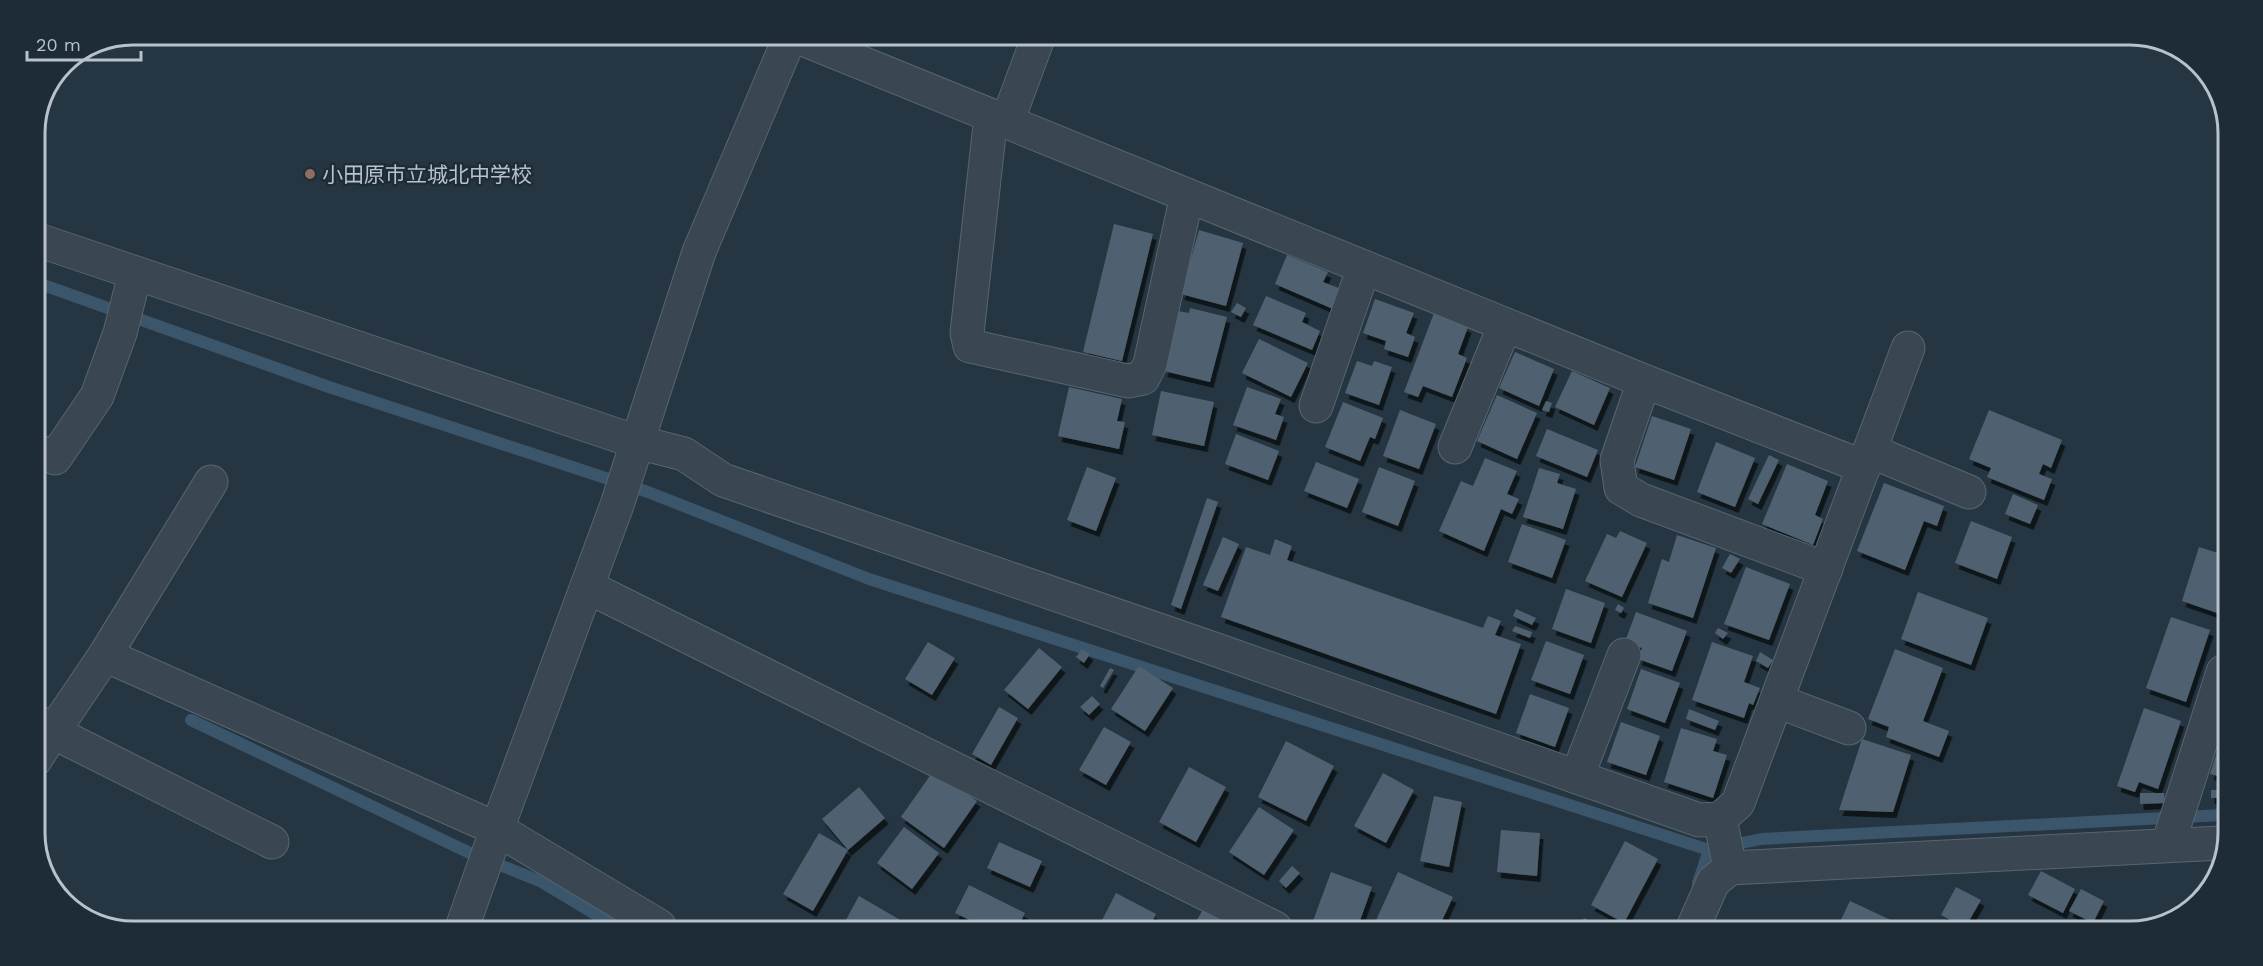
<svg xmlns="http://www.w3.org/2000/svg" width="2263" height="966" viewBox="0 0 2263 966" font-family="'Work Sans','Noto Sans JP',sans-serif">
	<defs>
		<filter id="shadow"><feDropShadow dx="3.5" dy="6" stdDeviation="0" flood-color="#0009"/></filter>
	</defs>
	<rect width="100%" height="100%" fill="#253642"/>
	<g fill="none" stroke-linecap="round" stroke-linejoin="round">
		<!-- stream -->
		<g stroke="#3b566b" stroke-width="12">
			<path d="M 35,282 L 329,387 L 648,492 L 869,579 L 1709,850 L 1761,839 L 2222,815"/>
			<path d="M 191,720 L 470,853 L 542,882 L 615,926"/>
			<path d="M 1698,883 L 1709,850"/>
			<path d="M 1700,918 L 1721,930"/>
		</g>
	</g>
	<!-- building -->
	<g fill="#50616f" filter="url(#shadow)">
		<path d="M 1114,224 L 1153,234 L 1122,361 L 1083,352 Z"/>
		<path d="M 1199,230 L 1243,243 L 1226,306 L 1181,294 Z"/>
		<path d="M 1287,255 L 1328,272 L 1323,282 L 1341,289 L 1333,309 L 1275,284 Z"/>
		<path d="M 1266,296 L 1306,313 L 1302,322 L 1320,331 L 1312,350 L 1253,325 Z"/>
		<path d="M 1375,299 L 1414,313 L 1406,333 L 1415,337 L 1408,357 L 1384,349 L 1386,341 L 1363,333 Z"/>
		<path d="M 1237,303 L 1246,308 L 1241,317 L 1231,312 Z"/>
		<path d="M 1190,308 L 1227,317 L 1210,382 L 1164,371 L 1178,311 L 1189,313 Z"/>
		<path d="M 1434,313 L 1468,327 L 1458,354 L 1467,358 L 1452,397 L 1423,386 L 1418,397 L 1404,392 Z"/>
		<path d="M 1259,339 L 1308,363 L 1291,397 L 1242,373 Z"/>
		<path d="M 1515,352 L 1554,369 L 1539,406 L 1499,388 Z"/>
		<path d="M 1357,361 L 1372,366 L 1374,361 L 1392,367 L 1379,405 L 1345,393 Z"/>
		<path d="M 1572,371 L 1610,388 L 1594,425 L 1555,407 Z"/>
		<path d="M 1069,387 L 1122,399 L 1117,421 L 1125,422 L 1119,449 L 1058,436 Z"/>
		<path d="M 1247,387 L 1281,399 L 1275,414 L 1284,417 L 1276,440 L 1233,425 Z"/>
		<path d="M 1161,391 L 1214,402 L 1204,446 L 1152,435 Z"/>
		<path d="M 1497,395 L 1537,413 L 1517,459 L 1477,441 Z"/>
		<path d="M 1546,401 L 1552,403 L 1549,412 L 1542,410 Z"/>
		<path d="M 1343,402 L 1383,418 L 1375,439 L 1370,437 L 1360,461 L 1325,447 Z"/>
		<path d="M 1400,410 L 1436,424 L 1419,469 L 1383,456 Z"/>
		<path d="M 1989,410 L 2062,440 L 2051,468 L 2043,464 L 2039,474 L 2052,479 L 2044,500 L 1987,477 L 1991,468 L 1969,459 Z"/>
		<path d="M 1652,416 L 1691,429 L 1674,480 L 1635,467 Z"/>
		<path d="M 1547,429 L 1598,450 L 1587,477 L 1536,456 Z"/>
		<path d="M 1236,434 L 1279,451 L 1268,480 L 1225,464 Z"/>
		<path d="M 1716,442 L 1755,458 L 1735,507 L 1697,492 Z"/>
		<path d="M 1769,455 L 1779,460 L 1758,504 L 1748,499 Z"/>
		<path d="M 1485,458 L 1517,471 L 1507,494 L 1519,499 L 1512,514 L 1501,509 L 1484,551 L 1439,531 L 1461,481 L 1473,486 Z"/>
		<path d="M 1316,462 L 1359,479 L 1347,508 L 1304,491 Z"/>
		<path d="M 1787,464 L 1828,481 L 1815,515 L 1823,519 L 1813,545 L 1762,524 Z"/>
		<path d="M 1087,467 L 1116,478 L 1096,531 L 1067,520 Z"/>
		<path d="M 1379,467 L 1415,481 L 1398,526 L 1362,512 Z"/>
		<path d="M 1539,468 L 1560,474 L 1557,483 L 1576,489 L 1563,529 L 1523,517 Z"/>
		<path d="M 1884,483 L 1944,506 L 1937,526 L 1924,521 L 1905,570 L 1857,551 Z"/>
		<path d="M 2013,494 L 2038,505 L 2030,524 L 2005,514 Z"/>
		<path d="M 1207,498 L 1218,502 L 1181,609 L 1171,605 Z"/>
		<path d="M 1971,521 L 2012,537 L 1997,579 L 1955,563 Z"/>
		<path d="M 1522,524 L 1566,540 L 1552,578 L 1508,562 Z"/>
		<path d="M 1620,531 L 1647,543 L 1622,597 L 1585,581 L 1607,534 L 1616,538 Z"/>
		<path d="M 1677,535 L 1716,548 L 1693,618 L 1648,603 L 1662,559 L 1669,562 Z"/>
		<path d="M 1223,537 L 1239,544 L 1218,591 L 1203,585 Z"/>
		<path d="M 1275,539 L 1292,546 L 1287,560 L 1483,628 L 1488,616 L 1501,621 L 1495,635 L 1521,644 L 1496,714 L 1221,617 L 1246,547 L 1270,555 Z"/>
		<path d="M 2199,547 L 2224,555 L 2223,615 L 2182,601 Z"/>
		<path d="M 1730,554 L 1740,559 L 1731,573 L 1722,568 Z"/>
		<path d="M 1746,567 L 1790,584 L 1769,640 L 1724,624 Z"/>
		<path d="M 1566,589 L 1605,603 L 1591,643 L 1552,629 Z"/>
		<path d="M 1918,592 L 1988,618 L 1971,665 L 1901,639 Z"/>
		<path d="M 1618,604 L 1624,608 L 1621,613 L 1615,610 Z"/>
		<path d="M 1516,609 L 1536,618 L 1532,625 L 1513,616 Z"/>
		<path d="M 1636,612 L 1687,631 L 1672,671 L 1638,659 L 1642,648 L 1625,642 Z"/>
		<path d="M 2171,617 L 2210,630 L 2186,702 L 2146,688 Z"/>
		<path d="M 1515,626 L 1532,632 L 1530,638 L 1512,631 Z"/>
		<path d="M 1718,628 L 1728,633 L 1723,639 L 1715,633 Z"/>
		<path d="M 1546,641 L 1584,655 L 1570,694 L 1531,680 Z"/>
		<path d="M 928,642 L 955,658 L 932,695 L 905,679 Z"/>
		<path d="M 1712,642 L 1753,656 L 1744,682 L 1760,688 L 1753,705 L 1749,703 L 1744,718 L 1692,700 Z"/>
		<path d="M 1039,648 L 1062,667 L 1028,709 L 1004,690 Z"/>
		<path d="M 1082,649 L 1090,654 L 1084,663 L 1076,657 Z"/>
		<path d="M 1895,649 L 1943,668 L 1923,721 L 1949,731 L 1939,757 L 1886,737 L 1889,727 L 1868,719 Z"/>
		<path d="M 1760,652 L 1773,660 L 1768,668 L 1756,661 Z"/>
		<path d="M 1139,666 L 1173,688 L 1145,731 L 1111,709 Z"/>
		<path d="M 1110,668 L 1114,670 L 1103,688 L 1100,686 Z"/>
		<path d="M 1641,669 L 1680,683 L 1665,723 L 1627,709 Z"/>
		<path d="M 1530,694 L 1569,708 L 1555,747 L 1516,733 Z"/>
		<path d="M 1092,696 L 1100,704 L 1089,715 L 1080,707 Z"/>
		<path d="M 999,707 L 1018,718 L 991,765 L 972,754 Z"/>
		<path d="M 2144,708 L 2181,721 L 2158,789 L 2139,782 L 2135,792 L 2117,786 Z"/>
		<path d="M 1689,709 L 1719,721 L 1715,730 L 1686,719 Z"/>
		<path d="M 1621,722 L 1660,736 L 1646,775 L 1607,762 Z"/>
		<path d="M 1104,727 L 1131,742 L 1106,785 L 1079,770 Z"/>
		<path d="M 1681,728 L 1717,739 L 1713,751 L 1727,755 L 1713,798 L 1664,782 Z"/>
		<path d="M 1862,739 L 1911,755 L 1893,812 L 1839,810 Z"/>
		<path d="M 1286,741 L 1334,766 L 1306,821 L 1258,797 Z"/>
		<path d="M 2219,745 L 2222,746 L 2222,777 L 2210,774 Z"/>
		<path d="M 1189,767 L 1226,787 L 1196,842 L 1159,822 Z"/>
		<path d="M 934,770 L 977,801 L 944,848 L 901,817 Z"/>
		<path d="M 1383,773 L 1414,790 L 1386,843 L 1354,826 Z"/>
		<path d="M 859,787 L 885,818 L 848,850 L 822,819 Z"/>
		<rect x="2211" y="790" width="11" height="8"/>
		<path d="M 2140,793 L 2164,793 L 2165,803 L 2140,804 Z"/>
		<path d="M 1434,796 L 1462,802 L 1449,867 L 1420,861 Z"/>
		<path d="M 1259,807 L 1294,830 L 1264,875 L 1229,852 Z"/>
		<path d="M 904,827 L 939,853 L 912,889 L 877,863 Z"/>
		<path d="M 1501,830 L 1540,833 L 1537,876 L 1497,872 Z"/>
		<path d="M 819,833 L 848,850 L 813,911 L 783,894 Z"/>
		<path d="M 1625,841 L 1658,859 L 1624,923 L 1591,905 Z"/>
		<path d="M 999,842 L 1042,861 L 1030,887 L 987,868 Z"/>
		<path d="M 1292,866 L 1300,873 L 1286,888 L 1279,881 Z"/>
		<path d="M 2041,871 L 2075,889 L 2063,913 L 2028,895 Z"/>
		<path d="M 1331,872 L 1372,887 L 1357,929 L 1310,929 Z"/>
		<path d="M 1398,872 L 1453,897 L 1438,929 L 1372,929 Z"/>
		<path d="M 969,885 L 1025,913 L 1018,927 L 984,927 L 955,913 Z"/>
		<path d="M 1956,887 L 1981,900 L 1965,928 L 1941,915 Z"/>
		<path d="M 2081,889 L 2104,901 L 2093,923 L 2069,911 Z"/>
		<path d="M 1116,893 L 1156,914 L 1149,928 L 1098,928 Z"/>
		<path d="M 859,896 L 902,921 L 898,927 L 842,927 Z"/>
		<path d="M 1850,901 L 1908,928 L 1906,931 L 1836,930 Z"/>
		<path d="M 1204,908 L 1238,928 L 1192,928 Z"/>
		<path d="M 1584,918 L 1605,930 L 1578,930 Z"/>
		<path d="M 1937,925 L 1949,931 L 1934,931 Z"/>
	</g>
	<g fill="none" stroke-linecap="round" stroke-linejoin="round">
		<!-- minor casing -->
		<g stroke="#58656f" stroke-width="35">
			<g id="minor">
				<path d="M 798,37 L 1644,381 L 1864,467"/>
				<path d="M 991,116 L 967,333 L 970,346 L 1128,381 L 1143,378 L 1150,364 L 1187,195"/>
				<path d="M 1007,122 L 1038,38"/>
				<path d="M 35,239 L 637,442 L 684,454 L 723,480 L 1214,649 L 1699,820 L 1720,819"/>
				<path d="M 1644,381 L 1617,460 L 1621,488 L 1641,500 L 1826,569"/>
				<path d="M 1316,406 L 1364,267"/>
				<path d="M 1455,447 L 1505,325"/>
				<path d="M 1871,448 L 1885,457 L 1969,492"/>
				<path d="M 35,450 L 55,458 L 97,396 L 120,333 L 135,274"/>
				<path d="M 588,587 L 1275,928"/>
				<path d="M 105,655 L 497,829 L 659,926"/>
				<path d="M 1777,701 L 1849,728"/>
				<path d="M 35,720 L 53,732 L 105,655 L 211,482"/>
				<path d="M 35,760 L 53,732 L 272,842"/>
				<path d="M 1577,777 L 1624,655"/>
				<path d="M 2168,845 L 2223,672"/>
				<path d="M 1730,868 L 1720,819 L 1738,803 L 1908,348"/>
				<path d="M 463,925 L 497,829 L 617,505 L 699,252 L 790,37"/>
				<path d="M 1692,930 L 1713,882 L 1730,868 L 2221,843"/>
			</g>
		</g>
		<!-- minor -->
		<use href="#minor" stroke="#3a4752" stroke-width="33"/>
	</g>
	<!-- markers -->
	<circle fill="#8d6e63" stroke="#1e2c37" stroke-width="2" cx="310" cy="174" r="6"/>
	<g text-anchor="middle" dominant-baseline="central" stroke-width="5" stroke-linejoin="round" paint-order="stroke">
		<!-- poi labels -->
		<g font-size="21" fill="#b7c2cc" stroke="#1e2c37" text-anchor="start">
			<text x="322" y="174">小田原市立城北中学校</text>
		</g>
	</g>
	<!-- crop -->
	<path d="M0 0H2263V966H0ZM133 45H2130A88 88 0 0 1 2218 133V833A88 88 0 0 1 2130 921H133A88 88 0 0 1 45 833V133A88 88 0 0 1 133 45Z" fill="#1e2c37" fill-rule="evenodd"/>
	<path fill="none" stroke="#b7c2cc" stroke-width="3" d="M133 45H2130A88 88 0 0 1 2218 133V833A88 88 0 0 1 2130 921H133A88 88 0 0 1 45 833V133A88 88 0 0 1 133 45Z"/>
	<!-- scale -->
	<path d="M27 51v9h114v-9" fill="none" stroke="#b7c2cc" stroke-width="3"/>
	<text x="36" y="51" font-size="18" fill="#b7c2cc" stroke="#1e2c37" stroke-width="4.5" paint-order="stroke">20 m</text>
</svg>
